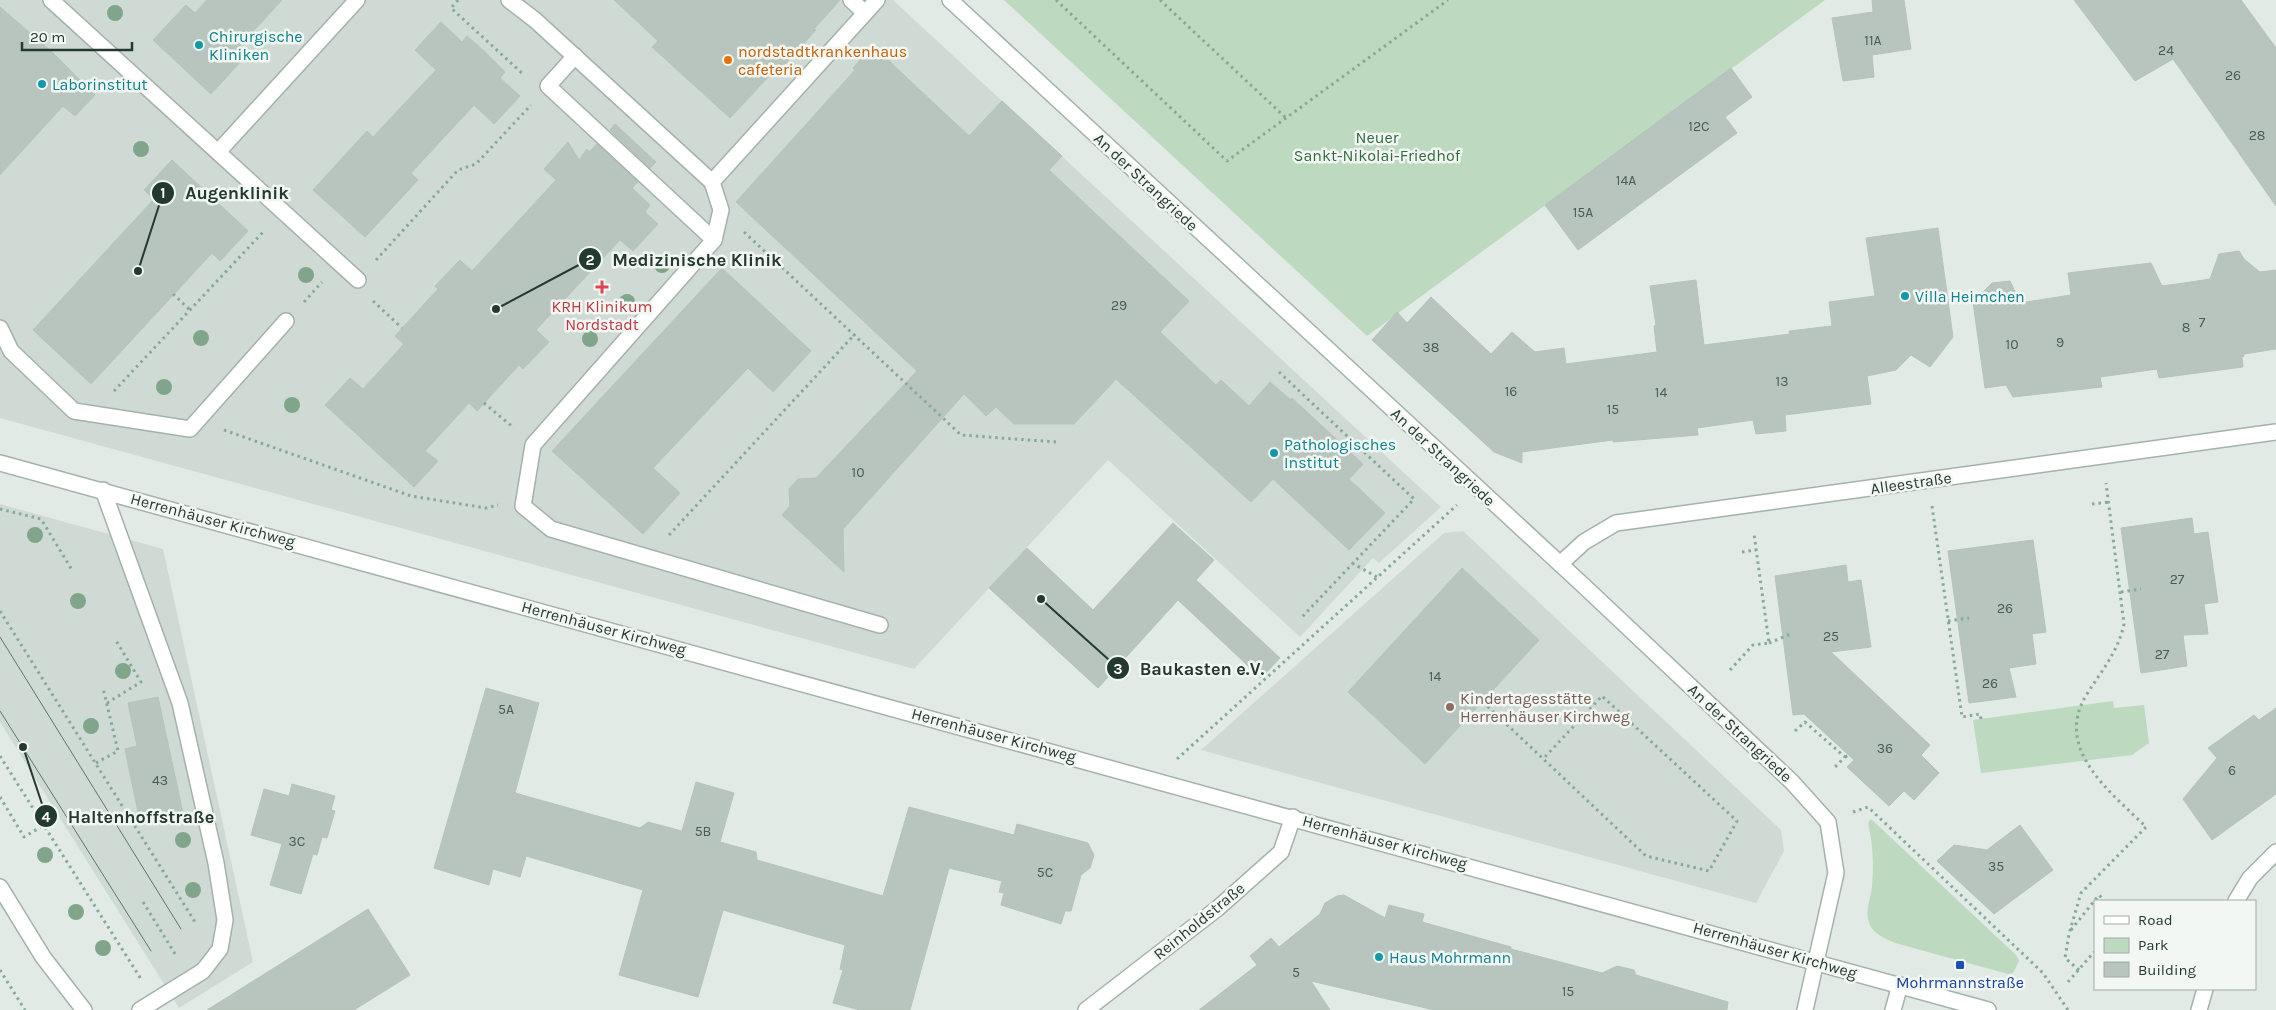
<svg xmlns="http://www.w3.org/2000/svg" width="2276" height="1010" viewBox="0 0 2276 1010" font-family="Karla,sans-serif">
	<rect width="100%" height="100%" fill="#e2eae5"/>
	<!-- built -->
	<g fill="#d0dad4">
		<path d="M 0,0 L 893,0 L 1441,507 L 1379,563 L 1373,558 L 1300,637 L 1108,460 L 914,669 L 0,418 Z"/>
		<path d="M 0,504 L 163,549 L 253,962 L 179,1008 L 0,722 Z"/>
		<path d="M 1463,531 L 1781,830 L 1784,851 L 1756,903 L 1201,750 L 1444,533 Z"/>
	</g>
	<!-- green -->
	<g fill="#bdd9c0">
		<path d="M 1004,0 L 1825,0 L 1367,336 Z"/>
		<path d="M 2113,701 L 2114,708 L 2144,705 L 2149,743 L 2132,755 L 1981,773 L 1973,720 Z"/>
		<path d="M 1871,819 L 2016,955 L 2019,961 L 2013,973 L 2008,974 L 1895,943 C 1886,939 1874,934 1870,925 C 1864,910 1871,900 1872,886 C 1874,866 1873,843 1868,823 Z"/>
	</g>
	<!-- building -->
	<g fill="#b7c5be" stroke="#b5c3bb">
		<path d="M 207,0 L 282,0 L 236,50 L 244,58 L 211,94 L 153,40 L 186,5 L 195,13 Z"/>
		<path d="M 614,0 L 840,0 L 814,29 L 816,30 L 775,75 L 772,73 L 730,118 L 652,47 L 658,41 Z"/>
		<path d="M 1872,0 L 1904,0 L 1911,49 L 1872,55 L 1874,77 L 1843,81 L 1832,18 L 1873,12 Z"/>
		<path d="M 2074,0 L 2241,0 L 2276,48 L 2276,206 L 2173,59 L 2135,81 Z"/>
		<path d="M 0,7 L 52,52 L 95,95 L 75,116 L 63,106 L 0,175 Z"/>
		<path d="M 441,22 L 462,42 L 467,36 L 485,52 L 505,72 L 500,78 L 520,96 L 494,124 L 474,105 L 411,173 L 418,180 L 365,237 L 313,190 L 367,131 L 373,137 L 436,70 L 415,50 Z"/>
		<path d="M 873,46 L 969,136 L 1002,101 L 1062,156 L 1049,170 L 1189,301 L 1160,332 L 1216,385 L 1221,380 L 1249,406 L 1270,382 L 1291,400 L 1292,398 L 1363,464 L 1349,479 L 1385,513 L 1349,550 L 1273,479 L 1251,502 L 1116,379 L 1074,424 L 1014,424 L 996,407 L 986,416 L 964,394 L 843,529 L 844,572 L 782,515 L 790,506 L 789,489 L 798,479 L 816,478 L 917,371 L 736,202 L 855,70 L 853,68 Z"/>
		<path d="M 1731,68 L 1752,97 L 1725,117 L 1737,133 L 1578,250 L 1545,205 Z"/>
		<path d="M 615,124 L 656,162 L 650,168 L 610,130 Z"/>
		<path d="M 568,142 L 579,160 L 587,149 L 589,152 L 597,144 L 638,182 L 632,188 L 650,205 L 645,212 L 658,224 L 633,251 L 620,240 L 536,330 L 549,342 L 523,369 L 519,365 L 477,411 L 469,403 L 425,451 L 438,461 L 414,487 L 325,405 L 350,378 L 363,389 L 404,344 L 395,336 L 438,289 L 435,286 L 460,260 L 472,271 L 556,180 L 544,169 Z"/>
		<path d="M 172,160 L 248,231 L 220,261 L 212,253 L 91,384 L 33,330 L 154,199 L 144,190 Z"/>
		<path d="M 1938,228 L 1953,337 L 1930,367 L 1911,355 L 1896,370 L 1867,376 L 1871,404 L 1785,415 L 1786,431 L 1756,434 L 1753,420 L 1697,428 L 1698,435 L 1613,442 L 1613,440 L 1522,452 L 1522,463 L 1494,452 L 1372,340 L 1397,312 L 1407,323 L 1431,297 L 1491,354 L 1512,332 L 1535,352 L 1564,348 L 1566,364 L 1657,352 L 1654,326 L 1656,325 L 1650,286 L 1696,280 L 1704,345 L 1790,334 L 1789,331 L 1832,326 L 1829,302 L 1875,296 L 1866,238 Z"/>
		<path d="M 2239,251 L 2244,259 L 2260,272 L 2276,270 L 2276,349 L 2244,354 L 2244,356 L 2242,357 L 2243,367 L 2159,378 L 2157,369 L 2100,377 L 2102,387 L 2013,397 L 2006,385 L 1985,388 L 1973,302 L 1992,283 L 2010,281 L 2020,303 L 2071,295 L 2068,273 L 2151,263 L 2162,286 L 2184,283 L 2210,279 L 2219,254 Z"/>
		<path d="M 722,268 L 811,351 L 773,392 L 748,368 L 653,468 L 680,493 L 643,534 L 552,451 Z"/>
		<path d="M 2192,518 L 2194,534 L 2208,532 L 2218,602 L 2204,604 L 2208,634 L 2183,635 L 2187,666 L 2141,673 L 2121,528 Z"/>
		<path d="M 1173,523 L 1214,560 L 1196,580 L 1280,658 L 1261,678 L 1178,600 L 1098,688 L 989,588 L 1027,548 L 1093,610 Z"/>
		<path d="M 2033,540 L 2046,632 L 2032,634 L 2036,664 L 2009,668 L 2016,697 L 1969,703 L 1948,551 Z"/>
		<path d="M 1846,565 L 1848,582 L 1861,580 L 1871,647 L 1831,652 L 1930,745 L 1921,755 L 1939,773 L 1914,800 L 1904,791 L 1889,806 L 1847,767 L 1854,760 L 1804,714 L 1793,715 L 1775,576 Z"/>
		<path d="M 1462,568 L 1539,640 L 1425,764 L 1348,692 Z"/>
		<path d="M 486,688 L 539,703 L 515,793 L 640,828 L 648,822 L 682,831 L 696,782 L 734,793 L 720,842 L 756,852 L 757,860 L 883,896 L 909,807 L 1014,835 L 1017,824 L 1088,843 L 1094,855 L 1090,868 L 1081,875 L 1071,911 L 1065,911 L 1061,924 L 1001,905 L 1004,893 L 999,892 L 1002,881 L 949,868 L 910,1010 L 860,1010 L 833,1003 L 843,970 L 840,969 L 845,945 L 723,910 L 698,997 L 619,975 L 643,890 L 526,856 L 520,877 L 493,869 L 489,885 L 434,868 Z"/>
		<path d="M 158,697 L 183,813 L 140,822 L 125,749 L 137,746 L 128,703 Z"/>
		<path d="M 2276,708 L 2276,794 L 2212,840 L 2183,799 L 2217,758 L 2208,748 L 2254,715 L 2259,720 Z"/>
		<path d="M 292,784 L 335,796 L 331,810 L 335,811 L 327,838 L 322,837 L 317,855 L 313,854 L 301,894 L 270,885 L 282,844 L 251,835 L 264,789 L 289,796 Z"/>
		<path d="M 2020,825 L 2053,870 L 1994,914 L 1937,861 L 1954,845 L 1987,850 Z"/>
		<path d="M 1344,895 L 1385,918 L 1389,905 L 1424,914 L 1422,922 L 1511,947 L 1511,949 L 1602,973 L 1617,966 L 1634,970 L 1636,975 L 1728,1002 L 1727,1010 L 1434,1010 L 1311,981 L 1330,1010 L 1199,1010 L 1257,965 L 1250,956 L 1271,938 L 1279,947 L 1320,914 L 1325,903 L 1337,896 Z"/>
		<path d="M 368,909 L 410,975 L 354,1010 L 207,1010 Z"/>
	</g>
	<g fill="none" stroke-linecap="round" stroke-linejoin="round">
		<!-- minor casing -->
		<g stroke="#a5b1ab" stroke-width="18">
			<g id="minor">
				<path d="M 51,0 L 358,280"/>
				<path d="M 509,0 L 535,20 L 712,182 L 877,0"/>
				<path d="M 851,0 L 865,13"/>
				<path d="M 950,0 L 1585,587 L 1792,782 L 1828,822 L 1836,873 L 1805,1010"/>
				<path d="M 575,56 L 548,86 L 714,240"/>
				<path d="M 218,152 L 357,0"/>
				<path d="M 712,182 L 721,210 L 714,240 L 533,445 L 523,506 L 551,529 L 880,625"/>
				<path d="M 0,328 L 11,351 L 74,411 L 190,429 L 286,321"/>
				<path d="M 0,463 L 1988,1010"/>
				<path d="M 103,490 L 180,703 L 216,863 L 225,920 L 220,949 L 203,971 L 140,1010"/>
				<path d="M 1560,564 L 1584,542 L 1616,523 L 2276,432"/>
				<path d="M 0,887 L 43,957 L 84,1010"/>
				<path d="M 2236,901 L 2250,878 L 2276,852"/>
				<path d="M 1086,1010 L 1218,908 L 1281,852 L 1293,817"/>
				<path d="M 1893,1010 L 1900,985"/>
				<path d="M 2199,1010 L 2205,989"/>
			</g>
		</g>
		<!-- path -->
		<g stroke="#85aa99" stroke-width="3" stroke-dasharray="2.5 4" stroke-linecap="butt">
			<path d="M 458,0 L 451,8 L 524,75"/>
			<path d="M 1056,0 L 1227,161 L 1448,0"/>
			<path d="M 1160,0 L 1286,118"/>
			<path d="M 211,197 L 217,190"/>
			<path d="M 744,232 L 961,435 L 1056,442"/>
			<path d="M 376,260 L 458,170 L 476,164 L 531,105"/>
			<path d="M 173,294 L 190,310"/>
			<path d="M 373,301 L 402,328"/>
			<path d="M 304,302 L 322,282"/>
			<path d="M 1279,372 L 1414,499 L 1302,617"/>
			<path d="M 114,391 L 264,231"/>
			<path d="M 484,403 L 514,428"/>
			<path d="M 224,430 L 411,496 L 486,508 L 498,505"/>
			<path d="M 2092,504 L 2109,502"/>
			<path d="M 1932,506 L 1962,717 L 1980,714 L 1981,719"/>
			<path d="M 0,509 L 41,519 L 72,570"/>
			<path d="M 669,535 L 855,334"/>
			<path d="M 1742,552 L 1756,550"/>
			<path d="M 1352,563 L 1377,577"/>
			<path d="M 2121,592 L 2141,589"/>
			<path d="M 0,611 L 195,922"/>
			<path d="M 1948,621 L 1969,618"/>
			<path d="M 1769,643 L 1793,633"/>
			<path d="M 1730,670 L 1753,645 L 1769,643 L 1754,534"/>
			<path d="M 1483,702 L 1646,856 L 1709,871 L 1737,821 L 1602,696 L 1543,759"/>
			<path d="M 107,703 L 141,682 L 115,639"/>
			<path d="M 1795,731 L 1805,722 L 1845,757 L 1835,767"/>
			<path d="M 0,756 L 141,979"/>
			<path d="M 1845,757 L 1849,755"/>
			<path d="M 1177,759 L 1457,505"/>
			<path d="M 96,763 L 118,751 L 103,688"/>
			<path d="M 0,797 L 24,837 L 44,825"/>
			<path d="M 1853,812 L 1868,807 L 2043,973 L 2068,1010"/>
			<path d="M 143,902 L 177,957"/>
			<path d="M 2071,930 L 2099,895 L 2102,898"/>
			<path d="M 0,970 L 25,1010"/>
			<path d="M 2079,970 L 2065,958 L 2069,934 L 2081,893 L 2146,827 C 2112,793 2052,749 2087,694 C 2102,670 2118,652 2124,624 L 2106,483"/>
			<path d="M 2068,982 L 2094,952"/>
		</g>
		<!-- minor -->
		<use href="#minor" stroke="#fff" stroke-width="15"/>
		<!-- tram -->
		<g stroke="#5e756b" stroke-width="1">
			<path d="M 0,637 L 181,929"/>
			<path d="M 0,711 L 151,951"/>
		</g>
	</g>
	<!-- trees -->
	<g fill="#81a58a">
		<circle cx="115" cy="13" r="8"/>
		<circle cx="141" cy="149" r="8"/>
		<circle cx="662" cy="265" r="8"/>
		<circle cx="306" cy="275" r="8"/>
		<circle cx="627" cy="302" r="8"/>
		<circle cx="201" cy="338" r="8"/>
		<circle cx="590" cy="339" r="8"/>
		<circle cx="164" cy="387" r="8"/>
		<circle cx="292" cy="405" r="8"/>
		<circle cx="35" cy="535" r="8"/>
		<circle cx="78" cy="601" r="8"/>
		<circle cx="123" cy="671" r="8"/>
		<circle cx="91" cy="726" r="8"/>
		<circle cx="183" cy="840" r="8"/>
		<circle cx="45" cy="855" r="8"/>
		<circle cx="193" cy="890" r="8"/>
		<circle cx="76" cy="912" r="8"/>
		<circle cx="103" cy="948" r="8"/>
	</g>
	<!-- markers -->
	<g fill="#0f9aa8" stroke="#f2f7f4" stroke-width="2">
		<circle cx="199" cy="45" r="5"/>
		<circle cx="42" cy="84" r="5"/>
		<circle cx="1905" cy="296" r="5"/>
		<circle cx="1274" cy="453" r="5"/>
		<circle cx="1379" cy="957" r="5"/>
	</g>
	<circle fill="#e8710a" stroke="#f2f7f4" stroke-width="2" cx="728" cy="60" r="5"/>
	<path fill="#e0444e" stroke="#f2f7f4" stroke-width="2" d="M599.5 279.5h5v5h5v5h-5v5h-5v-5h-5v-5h5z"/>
	<circle fill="#8d6e63" stroke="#f2f7f4" stroke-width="2" cx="1450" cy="707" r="5"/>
	<rect fill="#1a4fb4" stroke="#f2f7f4" stroke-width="2" x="1955" y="960" width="10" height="10" rx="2.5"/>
	<g text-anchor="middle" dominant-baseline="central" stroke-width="5" stroke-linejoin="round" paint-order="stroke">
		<!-- number labels -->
		<g font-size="14" fill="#495c54">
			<text x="1873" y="40">11A</text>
			<text x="2166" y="50">24</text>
			<text x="2233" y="75">26</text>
			<text x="1699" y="126">12C</text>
			<text x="2257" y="135">28</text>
			<text x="1626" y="180">14A</text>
			<text x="1583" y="212">15A</text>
			<text x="1119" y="305">29</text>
			<text x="2202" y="322">7</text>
			<text x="2186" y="327">8</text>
			<text x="2060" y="342">9</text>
			<text x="2012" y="344">10</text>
			<text x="1431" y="347">38</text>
			<text x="1782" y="381">13</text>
			<text x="1511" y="391">16</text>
			<text x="1661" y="392">14</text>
			<text x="1613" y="409">15</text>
			<text x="858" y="472">10</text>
			<text x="2177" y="579">27</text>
			<text x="2005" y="608">26</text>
			<text x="1831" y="636">25</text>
			<text x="2162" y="654">27</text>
			<text x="1435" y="676">14</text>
			<text x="1990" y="683">26</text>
			<text x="506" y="709">5A</text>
			<text x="1885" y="748">36</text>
			<text x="2232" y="770">6</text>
			<text x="160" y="780">43</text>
			<text x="703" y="831">5B</text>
			<text x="297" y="841">3C</text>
			<text x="1996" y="866">35</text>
			<text x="1045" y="872">5C</text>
			<text x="1296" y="972">5</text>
			<text x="1568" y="991">15</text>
		</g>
		<!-- culture labels -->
		<g font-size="16" fill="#0d838f" stroke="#f2f7f4" text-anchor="start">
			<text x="209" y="36">Chirurgische<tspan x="209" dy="18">Kliniken</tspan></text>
			<text x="52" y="84">Laborinstitut</text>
			<text x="1915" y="296">Villa Heimchen</text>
			<text x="1284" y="444">Pathologisches<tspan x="1284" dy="18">Institut</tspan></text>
			<text x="1389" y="957">Haus Mohrmann</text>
		</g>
		<!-- food labels -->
		<g font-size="16" fill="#c56008" stroke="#f2f7f4" text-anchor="start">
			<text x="738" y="51">nordstadtkrankenhaus<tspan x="738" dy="18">cafeteria</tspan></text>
		</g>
		<!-- park labels -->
		<g font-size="16" fill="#326c40" stroke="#f2f7f4">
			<text x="1377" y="137">Neuer<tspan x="1377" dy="18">Sankt-Nikolai-Friedhof</tspan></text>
		</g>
		<!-- street labels -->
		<g font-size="16" fill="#243930" stroke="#f2f7f4">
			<text transform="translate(1146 182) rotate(43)">An der Strangriede</text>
			<text transform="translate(1443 457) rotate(43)">An der Strangriede</text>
			<text transform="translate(1911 483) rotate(-8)">Alleestraße</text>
			<text transform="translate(213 520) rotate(15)">Herrenhäuser Kirchweg</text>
			<text transform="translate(604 628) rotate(15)">Herrenhäuser Kirchweg</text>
			<text transform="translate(1740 733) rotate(43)">An der Strangriede</text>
			<text transform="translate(994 735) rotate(15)">Herrenhäuser Kirchweg</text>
			<text transform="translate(1385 842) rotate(15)">Herrenhäuser Kirchweg</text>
			<text transform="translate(1199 921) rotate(-39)">Reinholdstraße</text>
			<text transform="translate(1775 950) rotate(16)">Herrenhäuser Kirchweg</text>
		</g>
		<!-- health labels -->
		<g font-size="16" fill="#be3a42" stroke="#f2f7f4">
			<text x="602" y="306">KRH Klinikum<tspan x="602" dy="18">Nordstadt</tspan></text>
		</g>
		<!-- education labels -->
		<g font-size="16" fill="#785e54" stroke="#f2f7f4" text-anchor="start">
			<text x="1460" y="698">Kindertagesstätte<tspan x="1460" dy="18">Herrenhäuser Kirchweg</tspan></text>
		</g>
		<!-- transit labels -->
		<g font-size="16" fill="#164399" stroke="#f2f7f4">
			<text x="1960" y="982">Mohrmannstraße</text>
		</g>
	</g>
	<!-- callouts -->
	<path fill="none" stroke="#243930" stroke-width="2" d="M138 271L163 193M496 309L590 259M1041 599L1118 668M23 747L46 816"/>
	<g fill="#243930" stroke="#f2f7f4" stroke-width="2">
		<circle cx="138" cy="271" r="5"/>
		<circle cx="496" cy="309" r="5"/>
		<circle cx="1041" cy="599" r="5"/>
		<circle cx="23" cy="747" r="5"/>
		<circle cx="163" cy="193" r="12"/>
		<circle cx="590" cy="259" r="12"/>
		<circle cx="1118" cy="668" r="12"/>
		<circle cx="46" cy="816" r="12"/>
	</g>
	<g font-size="15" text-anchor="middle" font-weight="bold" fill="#fff">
		<text x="163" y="198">1</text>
		<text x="590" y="265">2</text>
		<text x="1118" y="674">3</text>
		<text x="46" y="822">4</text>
	</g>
	<g font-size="18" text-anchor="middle" font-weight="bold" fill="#243930" stroke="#f2f7f4" stroke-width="5" stroke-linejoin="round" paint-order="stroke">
		<text x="237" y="199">Augenklinik</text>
		<text x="697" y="266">Medizinische Klinik</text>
		<text x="1202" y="675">Baukasten e.V.</text>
		<text x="141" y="823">Haltenhoffstraße</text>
	</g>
	<!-- legend -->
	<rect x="2094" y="900" width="162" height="90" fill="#f2f7f4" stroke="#a0aba6"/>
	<rect x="2104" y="916" width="25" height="8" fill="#ffffff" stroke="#a0aba6"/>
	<text x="2138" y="925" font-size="15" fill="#243930">Road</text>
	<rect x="2104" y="938" width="25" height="15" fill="#bdd9c0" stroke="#a0aba6"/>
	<text x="2138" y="950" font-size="15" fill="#243930">Park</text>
	<rect x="2104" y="962" width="25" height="15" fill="#b7c5be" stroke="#a0aba6"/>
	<text x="2138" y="975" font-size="15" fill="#243930">Building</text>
	<!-- scale -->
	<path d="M22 42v8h110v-8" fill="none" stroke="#243930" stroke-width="2.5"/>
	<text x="30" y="42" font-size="15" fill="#243930" stroke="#f2f7f4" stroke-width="4" paint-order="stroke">20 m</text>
</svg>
